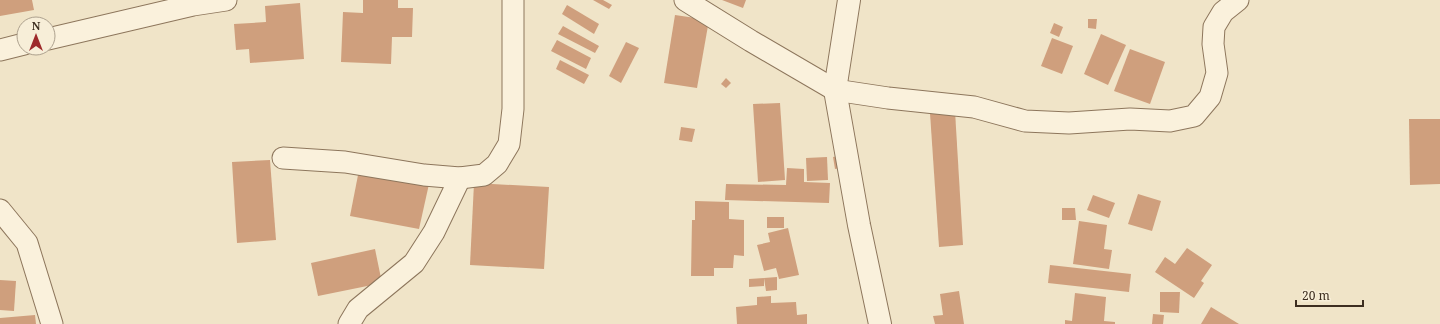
<svg xmlns="http://www.w3.org/2000/svg" width="1440" height="324" viewBox="0 0 1440 324" font-family="'Noto Serif',serif">
	<rect width="100%" height="100%" fill="#f0e4c8"/>
	<!-- building -->
	<g fill="#cf9f7d">
		<path d="M 0,0 L 32,0 L 34,10 L 0,16 Z"/>
		<path d="M 363,0 L 398,0 L 398,8 L 413,8 L 412,37 L 392,37 L 391,64 L 341,62 L 343,12 L 363,13 Z"/>
		<path d="M 593,0 L 603,0 L 612,5 L 609,9 Z"/>
		<path d="M 722,0 L 746,0 L 743,8 Z"/>
		<path d="M 300,3 L 304,59 L 250,63 L 249,49 L 236,50 L 234,24 L 266,22 L 265,6 Z"/>
		<path d="M 567,5 L 599,24 L 594,34 L 562,14 Z"/>
		<path d="M 675,15 L 709,20 L 697,88 L 664,83 Z"/>
		<path d="M 1088,19 L 1097,19 L 1096,29 L 1088,28 Z"/>
		<path d="M 1054,23 L 1063,27 L 1059,37 L 1050,33 Z"/>
		<path d="M 563,26 L 599,46 L 595,53 L 558,34 Z"/>
		<path d="M 1101,34 L 1126,45 L 1108,85 L 1084,74 Z"/>
		<path d="M 1052,38 L 1073,46 L 1062,74 L 1041,66 Z"/>
		<path d="M 557,40 L 591,58 L 586,69 L 551,51 Z"/>
		<path d="M 626,42 L 639,48 L 621,83 L 609,76 Z"/>
		<path d="M 1130,49 L 1165,62 L 1150,104 L 1114,91 Z"/>
		<path d="M 560,60 L 589,75 L 584,84 L 556,69 Z"/>
		<path d="M 726,78 L 731,83 L 726,88 L 721,84 Z"/>
		<path d="M 780,103 L 785,180 L 758,182 L 753,104 Z"/>
		<path d="M 955,111 L 963,245 L 939,247 L 930,113 Z"/>
		<path d="M 1409,119 L 1440,119 L 1440,184 L 1410,185 Z"/>
		<path d="M 681,127 L 695,129 L 692,142 L 679,140 Z"/>
		<path d="M 838,156 L 840,168 L 835,169 L 833,157 Z"/>
		<path d="M 827,157 L 828,180 L 807,181 L 806,158 Z"/>
		<path d="M 270,160 L 276,240 L 237,243 L 232,162 Z"/>
		<path d="M 787,168 L 804,169 L 804,182 L 830,183 L 829,203 L 725,200 L 726,184 L 786,185 Z"/>
		<path d="M 359,170 L 429,184 L 419,229 L 350,216 Z"/>
		<path d="M 474,183 L 549,187 L 544,269 L 470,265 Z"/>
		<path d="M 1138,194 L 1161,201 L 1152,231 L 1128,224 Z"/>
		<path d="M 1093,195 L 1115,203 L 1109,218 L 1087,210 Z"/>
		<path d="M 695,201 L 729,202 L 729,219 L 744,220 L 744,256 L 734,255 L 733,268 L 714,268 L 714,276 L 691,276 L 692,220 L 695,220 Z"/>
		<path d="M 1062,208 L 1075,208 L 1076,220 L 1062,220 Z"/>
		<rect x="767" y="217" width="17" height="11"/>
		<path d="M 1079,221 L 1107,225 L 1104,249 L 1112,250 L 1109,269 L 1073,264 Z"/>
		<path d="M 788,228 L 799,275 L 779,279 L 776,268 L 764,271 L 757,245 L 770,242 L 768,233 Z"/>
		<path d="M 1187,248 L 1212,265 L 1201,281 L 1204,283 L 1194,298 L 1155,272 L 1165,257 L 1175,264 Z"/>
		<path d="M 375,249 L 382,283 L 318,296 L 311,263 Z"/>
		<path d="M 1050,265 L 1131,274 L 1129,292 L 1048,283 Z"/>
		<path d="M 777,277 L 777,290 L 766,291 L 764,278 Z"/>
		<path d="M 764,278 L 764,286 L 749,287 L 749,279 Z"/>
		<path d="M 0,280 L 16,281 L 14,311 L 0,310 Z"/>
		<path d="M 959,291 L 964,324 L 935,324 L 933,316 L 943,315 L 940,294 Z"/>
		<path d="M 1160,292 L 1180,292 L 1179,313 L 1160,312 Z"/>
		<path d="M 1075,293 L 1106,297 L 1104,321 L 1115,322 L 1115,324 L 1065,324 L 1065,320 L 1072,321 Z"/>
		<path d="M 771,296 L 771,303 L 796,302 L 797,315 L 807,314 L 807,324 L 737,324 L 736,307 L 757,305 L 757,297 Z"/>
		<path d="M 1211,307 L 1239,324 L 1201,324 Z"/>
		<path d="M 1153,314 L 1164,315 L 1163,324 L 1152,324 Z"/>
		<path d="M 35,315 L 36,324 L 0,324 L 0,318 Z"/>
	</g>
	<g fill="none" stroke-linecap="round" stroke-linejoin="round">
		<!-- minor casing -->
		<g stroke="#8d765c" stroke-width="23">
			<g id="minor">
				<path d="M 685,0 L 751,41 L 835,90 L 888,98 L 974,107 L 1025,121 L 1069,123 L 1130,119 L 1170,121 L 1194,116 L 1210,97 L 1217,73 L 1213,44 L 1214,27 L 1223,12 L 1238,0"/>
				<path d="M 48,39 L 193,5 L 226,0"/>
				<path d="M 0,50 L 24,44"/>
				<path d="M 283,158 L 345,162 L 424,175 L 460,178 L 484,175 L 497,164 L 509,144 L 513,109 L 513,0"/>
				<path d="M 0,210 L 27,243 L 52,324"/>
				<path d="M 349,324 L 358,309 L 414,263 L 434,232 L 460,178"/>
			</g>
		</g>
		<!-- tertiary casing -->
		<g stroke="#8d765c" stroke-width="24">
			<path id="tertiary" d="M 849,0 L 835,90 L 859,225 L 880,324"/>
		</g>
		<!-- minor -->
		<use href="#minor" stroke="#faf1dc" stroke-width="21"/>
		<!-- tertiary -->
		<use href="#tertiary" stroke="#faf1dc" stroke-width="22"/>
	</g>
	<!-- north arrow -->
	<g transform="translate(36 36)"><circle r="19" fill="#f7eed8" stroke="#ada18e"/>
	<path d="M0-3L7 15L0 10L-7 15Z" fill="#9e2a2b"/>
	<text y="-6" font-size="11" font-weight="bold" text-anchor="middle" fill="#3d2e20">N</text>
	</g>
	<!-- scale -->
	<path d="M1296 300v6h67v-6" fill="none" stroke="#3d2e20" stroke-width="2"/>
	<text x="1302" y="300" font-size="12" fill="#3d2e20" stroke="#f7eed8" stroke-width="3" paint-order="stroke">20 m</text>
</svg>
